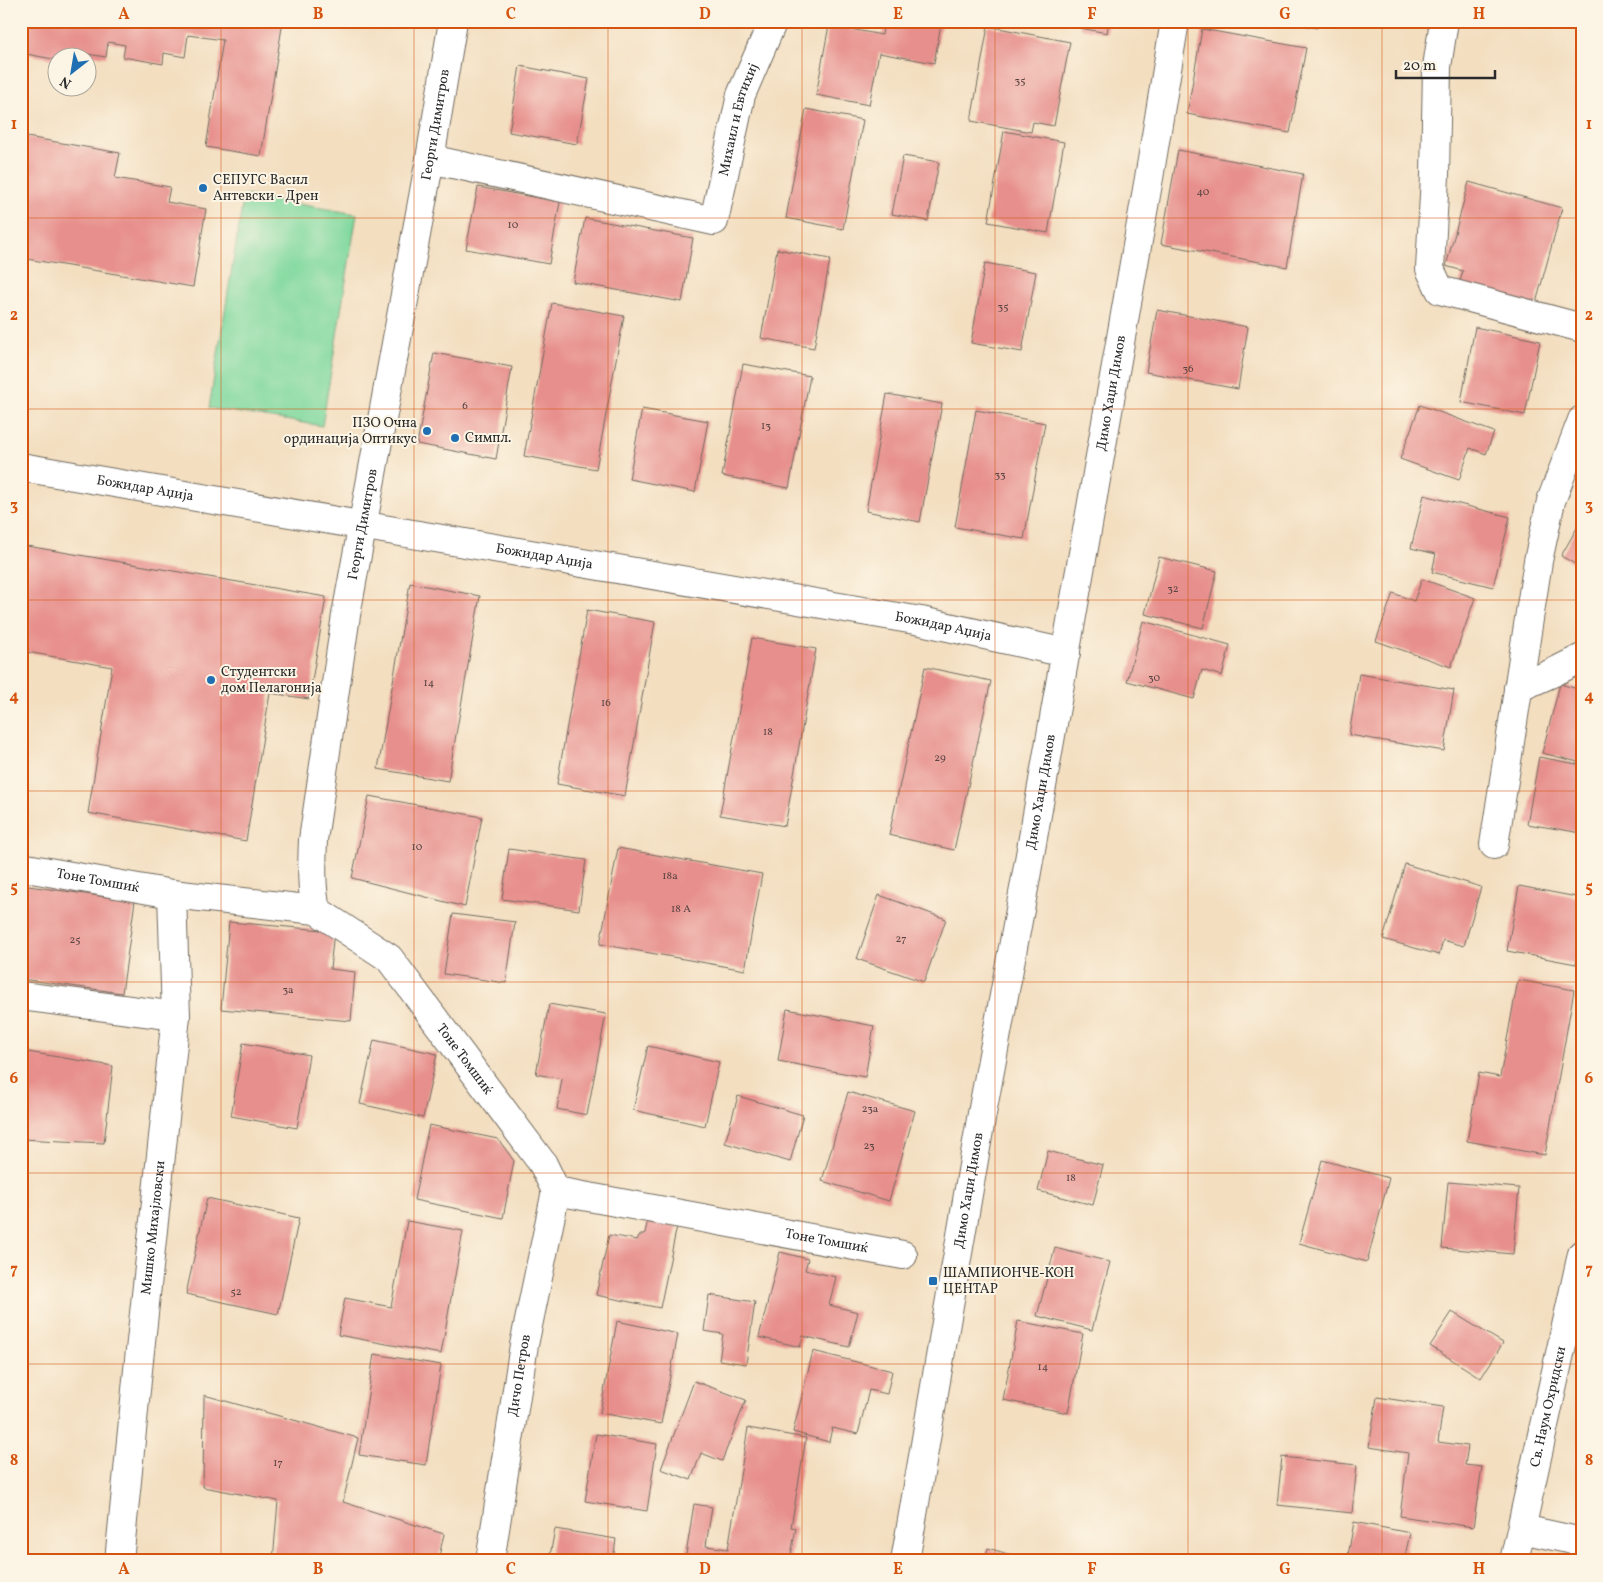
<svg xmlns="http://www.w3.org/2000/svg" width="1603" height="1582" viewBox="0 0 1603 1582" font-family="Vollkorn,serif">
	<rect width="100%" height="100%" fill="#fcf5e5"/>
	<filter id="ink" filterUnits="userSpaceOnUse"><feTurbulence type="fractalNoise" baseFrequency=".02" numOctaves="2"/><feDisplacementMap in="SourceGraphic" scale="10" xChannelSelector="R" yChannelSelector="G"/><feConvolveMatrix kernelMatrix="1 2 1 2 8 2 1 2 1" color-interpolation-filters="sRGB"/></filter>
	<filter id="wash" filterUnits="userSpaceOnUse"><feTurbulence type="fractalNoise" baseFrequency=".0096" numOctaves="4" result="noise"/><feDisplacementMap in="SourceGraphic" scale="20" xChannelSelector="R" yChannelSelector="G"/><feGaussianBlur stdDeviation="1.12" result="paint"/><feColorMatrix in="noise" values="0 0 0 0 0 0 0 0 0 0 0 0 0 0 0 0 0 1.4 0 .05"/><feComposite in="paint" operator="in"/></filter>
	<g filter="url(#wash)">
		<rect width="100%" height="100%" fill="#f3dec0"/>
		<!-- green -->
		<path fill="#7ed89d" stroke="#548264" d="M 244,195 L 357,214 L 322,426 L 209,408 Z"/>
		<g id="blocks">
			<!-- building -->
			<g fill="#e78f8c">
				<path d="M 23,21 L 283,21 L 261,156 L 206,147 L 223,40 L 188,35 L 185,57 L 164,53 L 163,64 L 123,57 L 125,45 L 108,42 L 106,57 L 87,54 L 87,58 L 58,58 L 58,60 L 21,53 Z"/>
				<path d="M 884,21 L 929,21 L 941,24 L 934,63 L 879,53 L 869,105 L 816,95 L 829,25 L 882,35 Z"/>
				<path d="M 1081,21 L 1109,21 L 1107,33 L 1080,28 Z"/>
				<path d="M 1284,21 L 1319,21 L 1317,28 Z"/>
				<path d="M 988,26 L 1070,42 L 1054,126 L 1033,122 L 1031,132 L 971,121 Z"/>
				<path d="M 1202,29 L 1306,48 L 1290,133 L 1187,114 Z"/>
				<path d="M 520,66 L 589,79 L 577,144 L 509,132 Z"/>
				<path d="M 806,109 L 863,120 L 843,229 L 786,218 Z"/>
				<path d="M 1004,131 L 1064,142 L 1048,233 L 988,222 Z"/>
				<path d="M 27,137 L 120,153 L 115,178 L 170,187 L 167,202 L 206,209 L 193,287 L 21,258 L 21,172 Z"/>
				<path d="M 1178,150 L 1303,174 L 1287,267 L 1161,244 Z"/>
				<path d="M 903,156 L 939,162 L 928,221 L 892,214 Z"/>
				<path d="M 1469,182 L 1562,208 L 1533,314 L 1457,292 L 1463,271 L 1446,266 Z"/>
				<path d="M 478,187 L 560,202 L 549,264 L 466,249 Z"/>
				<path d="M 585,218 L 693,238 L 682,302 L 573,282 Z"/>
				<path d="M 777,249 L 830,259 L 814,348 L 761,338 Z"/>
				<path d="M 985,263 L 1036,272 L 1022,352 L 971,343 Z"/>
				<path d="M 552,303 L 624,316 L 596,469 L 524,456 Z"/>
				<path d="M 1157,310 L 1248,327 L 1238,389 L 1146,372 Z"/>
				<path d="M 1475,327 L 1540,341 L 1525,415 L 1461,402 Z"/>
				<path d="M 434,353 L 512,367 L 496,459 L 417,444 Z"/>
				<path d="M 743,364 L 810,376 L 789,488 L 722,476 Z"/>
				<path d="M 887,394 L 942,404 L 920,522 L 866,511 Z"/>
				<path d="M 1420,405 L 1494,432 L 1486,454 L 1470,448 L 1459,480 L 1400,459 Z"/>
				<path d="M 642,409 L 708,421 L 695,492 L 629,479 Z"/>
				<path d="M 976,410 L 1045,423 L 1024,539 L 955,527 Z"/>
				<path d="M 1424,495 L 1510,517 L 1493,587 L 1432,572 L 1436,554 L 1411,548 Z"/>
				<path d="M 1582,519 L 1582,568 L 1561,556 Z"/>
				<path d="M 21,545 L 326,597 L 309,699 L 270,693 L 246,841 L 88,813 L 112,667 L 21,651 Z"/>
				<path d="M 1159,557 L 1217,571 L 1203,628 L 1145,614 Z"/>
				<path d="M 1422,579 L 1475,598 L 1451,667 L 1376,641 L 1393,593 L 1414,601 Z"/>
				<path d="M 410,583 L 480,596 L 448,781 L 378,769 Z"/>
				<path d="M 587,610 L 655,622 L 625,796 L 557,784 Z"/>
				<path d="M 1143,621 L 1230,645 L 1222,676 L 1202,670 L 1194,699 L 1127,681 Z"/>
				<path d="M 752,638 L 816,649 L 785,826 L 720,815 Z"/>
				<path d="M 925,667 L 991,681 L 954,850 L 889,835 Z"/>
				<path d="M 1359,674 L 1454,690 L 1444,751 L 1349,735 Z"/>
				<path d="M 1560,684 L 1582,690 L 1582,763 L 1542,753 Z"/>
				<path d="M 1539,757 L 1582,765 L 1582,833 L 1527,824 Z"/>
				<path d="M 369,796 L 482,817 L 465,907 L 352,878 Z"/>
				<path d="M 618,848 L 762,874 L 745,970 L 600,944 Z"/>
				<path d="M 509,849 L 586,860 L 579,910 L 502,899 Z"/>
				<path d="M 1405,864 L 1481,887 L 1464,946 L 1443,940 L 1439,955 L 1383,939 Z"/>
				<path d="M 21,885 L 135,901 L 122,993 L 21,979 Z"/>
				<path d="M 1519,886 L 1582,898 L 1582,935 L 1576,964 L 1507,951 Z"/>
				<path d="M 879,895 L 946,919 L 924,982 L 857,959 Z"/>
				<path d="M 453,914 L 515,922 L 506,983 L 444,974 Z"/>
				<path d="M 229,922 L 334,931 L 330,969 L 355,972 L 351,1021 L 221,1009 Z"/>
				<path d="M 1518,980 L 1574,990 L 1545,1155 L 1467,1141 L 1479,1073 L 1500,1077 Z"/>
				<path d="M 549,1004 L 606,1014 L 587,1115 L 557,1109 L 562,1079 L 536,1074 Z"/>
				<path d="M 787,1009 L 874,1026 L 865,1077 L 778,1061 Z"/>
				<path d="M 374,1040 L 437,1054 L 423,1118 L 360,1104 Z"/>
				<path d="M 243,1043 L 309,1055 L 297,1128 L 231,1116 Z"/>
				<path d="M 648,1046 L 719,1062 L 705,1126 L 633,1110 Z"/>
				<path d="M 28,1052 L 113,1066 L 104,1143 L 21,1139 L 21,1098 Z"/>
				<path d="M 848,1092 L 915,1111 L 889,1201 L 822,1181 Z"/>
				<path d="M 738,1096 L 803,1115 L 790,1162 L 725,1143 Z"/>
				<path d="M 429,1125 L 498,1139 L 514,1161 L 503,1218 L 414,1200 Z"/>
				<path d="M 1048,1151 L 1103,1165 L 1093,1205 L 1038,1191 Z"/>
				<path d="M 1322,1160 L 1389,1178 L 1367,1262 L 1299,1243 Z"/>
				<path d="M 1448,1182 L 1519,1188 L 1513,1254 L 1442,1248 Z"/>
				<path d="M 207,1198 L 299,1218 L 278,1314 L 186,1294 Z"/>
				<path d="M 648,1219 L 677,1226 L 660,1308 L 596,1295 L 609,1235 L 637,1240 L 639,1236 L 645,1233 Z"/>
				<path d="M 407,1221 L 463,1231 L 441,1354 L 338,1335 L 345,1298 L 391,1307 Z"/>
				<path d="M 1055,1248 L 1110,1262 L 1092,1330 L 1037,1316 Z"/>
				<path d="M 780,1252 L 808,1259 L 805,1270 L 836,1277 L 829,1305 L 858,1312 L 849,1347 L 803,1336 L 800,1347 L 759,1337 Z"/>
				<path d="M 709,1295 L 755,1302 L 746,1364 L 719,1360 L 723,1334 L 704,1331 Z"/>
				<path d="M 1452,1312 L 1503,1343 L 1481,1378 L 1430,1346 Z"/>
				<path d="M 617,1321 L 678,1334 L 661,1424 L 600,1413 Z"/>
				<path d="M 1018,1321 L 1083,1334 L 1068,1413 L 1003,1400 Z"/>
				<path d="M 813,1351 L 892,1371 L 887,1394 L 869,1390 L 858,1434 L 832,1428 L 829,1442 L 793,1432 Z"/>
				<path d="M 374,1354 L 441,1365 L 426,1465 L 359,1455 Z"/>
				<path d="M 694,1381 L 746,1400 L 722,1461 L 701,1453 L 691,1480 L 661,1469 Z"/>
				<path d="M 204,1395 L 358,1438 L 343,1502 L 444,1534 L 438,1561 L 273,1561 L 278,1501 L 203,1487 Z"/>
				<path d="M 1377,1397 L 1443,1407 L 1438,1442 L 1468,1446 L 1465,1465 L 1482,1467 L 1473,1527 L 1400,1516 L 1408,1453 L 1369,1447 Z"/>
				<path d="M 748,1428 L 806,1438 L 791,1527 L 796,1528 L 790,1561 L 685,1561 L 694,1504 L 712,1507 L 706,1546 L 728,1549 Z"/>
				<path d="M 596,1434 L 657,1444 L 647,1511 L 585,1501 Z"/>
				<path d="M 1282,1457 L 1357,1465 L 1352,1513 L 1277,1505 Z"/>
				<path d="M 1354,1522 L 1410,1533 L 1404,1561 L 1347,1561 Z"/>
				<path d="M 555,1529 L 616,1539 L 613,1561 L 549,1561 Z"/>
				<path d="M 988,1548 L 1028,1560 L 1028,1561 L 984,1561 Z"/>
			</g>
		</g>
	</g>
	<g filter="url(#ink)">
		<use href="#blocks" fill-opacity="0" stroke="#716a5f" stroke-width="1"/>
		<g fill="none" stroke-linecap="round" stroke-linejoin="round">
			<!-- minor casing -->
			<g stroke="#716a5f" stroke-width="30">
				<g id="minor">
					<path d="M 1444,21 L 1437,67 L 1435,176 L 1430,269 L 1440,290 L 1582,328"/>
					<path id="s1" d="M 430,159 L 714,221 L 741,95 L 773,21"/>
					<path id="s2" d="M 21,467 L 921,621 L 1066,653"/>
					<path d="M 1518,688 L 1552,673 L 1582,658"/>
					<path d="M 1494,845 L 1538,561 L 1551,501 L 1582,420"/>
					<path id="s3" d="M 21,867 L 172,894 L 316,910 L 389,958 L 543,1164 L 556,1191 L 903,1255"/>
					<path id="s4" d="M 316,910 C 311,886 312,864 313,840 L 346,615 L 430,159 L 453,21"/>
					<path d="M 21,996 L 176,1016"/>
					<path d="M 1522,1529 L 1582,1542"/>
					<path id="s5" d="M 119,1561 L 139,1360 L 176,1016 L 172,894"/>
					<path id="s6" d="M 490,1561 L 524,1345 L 556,1191"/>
					<path id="s7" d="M 905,1561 L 981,1119 L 1025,883 L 1149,178 L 1175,21"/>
					<path id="s8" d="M 1514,1561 L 1582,1254"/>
				</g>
			</g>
			<!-- minor -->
			<use href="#minor" stroke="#fff" stroke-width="28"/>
		</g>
	</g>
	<!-- grid -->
	<path fill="none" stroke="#d5540f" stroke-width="1" stroke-opacity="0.55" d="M 221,21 L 221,1561M 414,21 L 414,1561M 608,21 L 608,1561M 802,21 L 802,1561M 995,21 L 995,1561M 1188,21 L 1188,1561M 1382,21 L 1382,1561M 21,218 L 1582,218M 21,409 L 1582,409M 21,600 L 1582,600M 21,791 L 1582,791M 21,982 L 1582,982M 21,1173 L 1582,1173M 21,1364 L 1582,1364"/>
	<!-- markers -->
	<g fill="#1f6fb2" stroke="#fcf5e5" stroke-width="2">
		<circle cx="203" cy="188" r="5"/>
		<circle cx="427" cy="431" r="5"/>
		<circle cx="455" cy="438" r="5"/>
		<circle cx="211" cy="680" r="5"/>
		<rect x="928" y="1276" width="10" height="10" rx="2.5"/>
	</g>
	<g text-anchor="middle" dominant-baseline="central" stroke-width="4" stroke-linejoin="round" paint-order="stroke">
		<!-- number labels -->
		<g font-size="11" fill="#5a4443">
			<text x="1020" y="81">35</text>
			<text x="1203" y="192">40</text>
			<text x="513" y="225">10</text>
			<text x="1003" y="307">35</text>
			<text x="1188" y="369">36</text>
			<text x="465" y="406">6</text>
			<text x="766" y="426">13</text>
			<text x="1000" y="475">33</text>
			<text x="1173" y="589">32</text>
			<text x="1154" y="678">30</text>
			<text x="429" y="683">14</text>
			<text x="606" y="703">16</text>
			<text x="768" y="732">18</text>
			<text x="940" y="758">29</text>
			<text x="417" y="847">10</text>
			<text x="670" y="876">18a</text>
			<text x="681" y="909">18 А</text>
			<text x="901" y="939">27</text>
			<text x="75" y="940">25</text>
			<text x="288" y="990">3a</text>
			<text x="870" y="1109">23a</text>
			<text x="869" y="1146">23</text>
			<text x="1071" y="1178">18</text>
			<text x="236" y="1292">52</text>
			<text x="1043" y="1367">14</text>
			<text x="278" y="1463">17</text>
		</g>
		<!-- street labels -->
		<g font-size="14" fill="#2b2b2b" stroke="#fcf5e5">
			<text stroke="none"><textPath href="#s1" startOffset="395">Михаил и Евтихиј</textPath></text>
			<text stroke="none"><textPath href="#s4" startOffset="796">Георги Димитров</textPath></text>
			<text stroke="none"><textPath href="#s7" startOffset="1186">Димо Хаџи Димов</textPath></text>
			<text stroke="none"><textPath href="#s2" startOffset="126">Божидар Аџија</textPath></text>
			<text stroke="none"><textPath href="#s4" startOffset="390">Георги Димитров</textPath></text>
			<text stroke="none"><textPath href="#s2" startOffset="531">Божидар Аџија</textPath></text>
			<text stroke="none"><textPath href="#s2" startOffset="936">Божидар Аџија</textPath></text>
			<text stroke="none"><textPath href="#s7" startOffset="781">Димо Хаџи Димов</textPath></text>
			<text stroke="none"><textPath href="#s3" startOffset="78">Тоне Томшиќ</textPath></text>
			<text stroke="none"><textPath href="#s3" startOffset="512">Тоне Томшиќ</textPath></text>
			<text stroke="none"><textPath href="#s7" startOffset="376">Димо Хаџи Димов</textPath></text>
			<text stroke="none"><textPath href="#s5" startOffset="335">Мишко Михајловски</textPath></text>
			<text stroke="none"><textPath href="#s3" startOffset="948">Тоне Томшиќ</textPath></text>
			<text stroke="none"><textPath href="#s6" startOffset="188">Дичо Петров</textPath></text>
			<text stroke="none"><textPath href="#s8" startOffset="158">Св. Наум Охридски</textPath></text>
		</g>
		<!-- poi labels -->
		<g font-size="14" fill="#2b2b2b" stroke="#fcf5e5" text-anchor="start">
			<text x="213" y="180">СЕПУГС Васил<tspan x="213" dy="16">Антевски - Дрен</tspan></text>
			<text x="417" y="423" text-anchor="end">ПЗО Очна<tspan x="417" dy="16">ординација Оптикус</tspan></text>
			<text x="465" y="438">Симпл.</text>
			<text x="221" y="672">Студентски<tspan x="221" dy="16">дом Пелагонија</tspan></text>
			<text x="943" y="1273">ШАМПИОНЧЕ-КОН<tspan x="943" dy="16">ЦЕНТАР</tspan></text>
		</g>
	</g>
	<!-- margin -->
	<rect width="1603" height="1582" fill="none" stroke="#fcf5e5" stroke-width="55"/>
	<!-- north arrow -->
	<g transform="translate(72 72) rotate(211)"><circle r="24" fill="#fcf5e5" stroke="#a8a49b"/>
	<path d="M0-4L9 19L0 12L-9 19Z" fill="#1f6fb2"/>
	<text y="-8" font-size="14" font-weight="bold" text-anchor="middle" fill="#2b2b2b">N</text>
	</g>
	<!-- scale -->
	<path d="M1396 70v8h99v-8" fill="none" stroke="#2b2b2b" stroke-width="2.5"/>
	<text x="1403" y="70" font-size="15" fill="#2b2b2b" stroke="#fcf5e5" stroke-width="4" paint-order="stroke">20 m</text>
	<rect x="28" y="28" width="1548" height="1526" fill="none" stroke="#d5540f" stroke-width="2"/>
	<g font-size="16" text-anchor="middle" font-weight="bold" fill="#d5540f">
		<text x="124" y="19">A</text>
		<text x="318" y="19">B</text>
		<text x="511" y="19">C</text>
		<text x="705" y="19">D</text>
		<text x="898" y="19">E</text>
		<text x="1092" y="19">F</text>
		<text x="1285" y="19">G</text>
		<text x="1479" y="19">H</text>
		<text x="14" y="129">1</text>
		<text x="1589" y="129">1</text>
		<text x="14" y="320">2</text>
		<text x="1589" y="320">2</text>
		<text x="14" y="510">3</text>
		<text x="1589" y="510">3</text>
		<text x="14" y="701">4</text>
		<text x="1589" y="701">4</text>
		<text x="14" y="892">5</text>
		<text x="1589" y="892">5</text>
		<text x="14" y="1083">6</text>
		<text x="1589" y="1083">6</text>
		<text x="14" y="1274">7</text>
		<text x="1589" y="1274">7</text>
		<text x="14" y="1465">8</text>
		<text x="1589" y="1465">8</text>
		<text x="124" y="1574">A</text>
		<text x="318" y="1574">B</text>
		<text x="511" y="1574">C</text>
		<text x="705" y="1574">D</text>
		<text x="898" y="1574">E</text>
		<text x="1092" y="1574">F</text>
		<text x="1285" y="1574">G</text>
		<text x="1479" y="1574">H</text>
	</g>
</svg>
